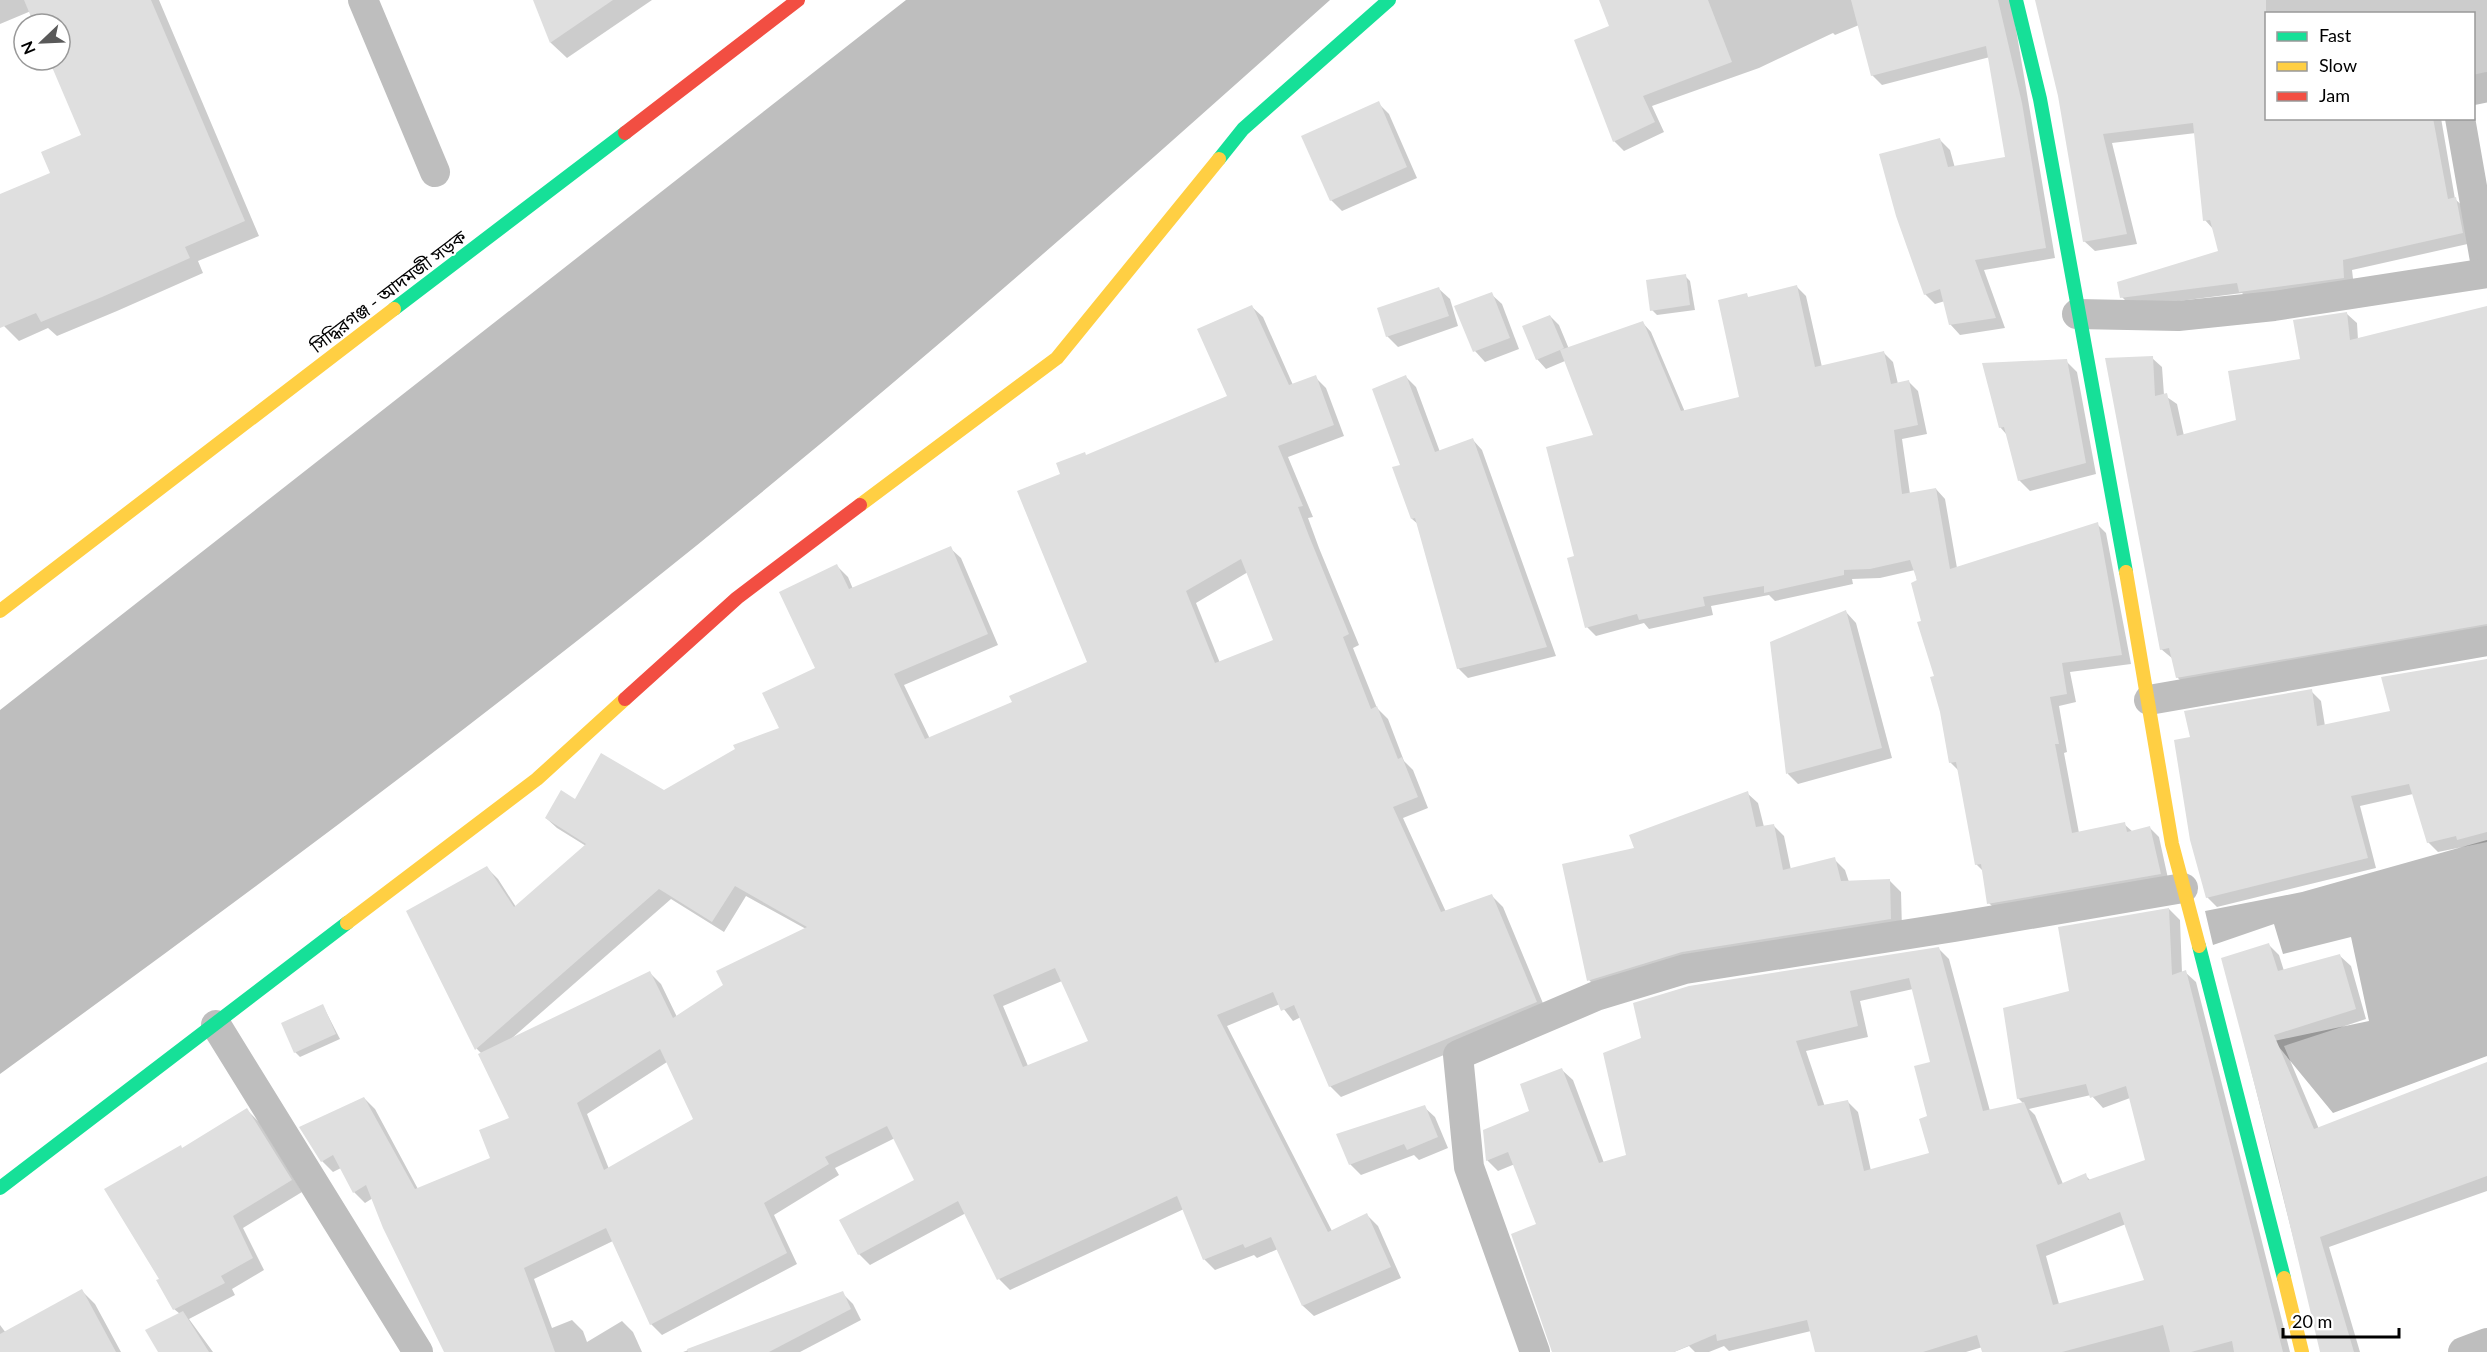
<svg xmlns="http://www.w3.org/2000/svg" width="2487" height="1352" viewBox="0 0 2487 1352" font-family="Lato,'Noto Sans Bengali',sans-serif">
	<rect width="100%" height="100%" fill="#fff"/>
	<!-- water -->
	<g fill="#bebebe">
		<path d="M 906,0 L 1330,0 C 1108,199 884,396 651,582 C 439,752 220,914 0,1074 L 0,710 Z"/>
		<path d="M 2487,840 L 2487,1056 L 2333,1113 L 2274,1041 L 2369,1021 L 2351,937 L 2283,954 L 2274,924 L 2213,945 L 2205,911 L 2302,892 Z"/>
	</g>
	<!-- shadow -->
	<g fill="#0003" fill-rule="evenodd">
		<path d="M 0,0 L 159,0 L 259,236 L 198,261 L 203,273 L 117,311 L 57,336 L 48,328 L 19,341 L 4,326 L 0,317 L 0,196 L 52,174 L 83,136 L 51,60 L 60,60 L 60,24 L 36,24 L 31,11 L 0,24 Z"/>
		<path d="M 534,0 L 652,0 L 567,58 L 551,43 Z"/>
		<path d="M 1601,0 L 2011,0 L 2055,258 L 1984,270 L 2005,328 L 1960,335 L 1950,324 L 1945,301 L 1935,304 L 1925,294 L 1940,140 L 1950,150 L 1955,168 L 2007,159 L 1990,57 L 1882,85 L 1872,75 L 1859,25 L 1835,35 L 1833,33 L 1759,68 L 1652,106 L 1664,132 L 1624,151 L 1614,141 L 1611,27 Z"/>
		<path d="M 2037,0 L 2487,0 L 2487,82 L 2474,87 L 2474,14 L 2266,14 L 2266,118 L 2441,118 L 2455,199 L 2466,209 L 2472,243 L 2352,270 L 2354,287 L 2251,302 L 2242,293 L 2132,307 L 2122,297 L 2220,252 L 2214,230 L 2205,220 L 2196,133 L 2112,143 L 2137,244 L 2095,251 L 2084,241 L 2060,96 Z"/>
		<path d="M 1378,103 L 1389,114 L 1417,178 L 1342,211 L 1331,200 Z"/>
		<path d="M 1685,276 L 1690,281 L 1695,310 L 1657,315 L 1652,310 Z"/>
		<path d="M 1797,287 L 1806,296 L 1822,367 L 1884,353 L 1893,362 L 1898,384 L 1908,381 L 1918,391 L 1927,434 L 1902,439 L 1910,494 L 1936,489 L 1945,499 L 1957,568 L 2097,524 L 2106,533 L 2131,664 L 2070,672 L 2076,702 L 2059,706 L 2067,752 L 2064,753 L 2079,833 L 2124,824 L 2133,832 L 2150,828 L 2159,837 L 2169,883 L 1998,912 L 1989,903 L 1984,872 L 1976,864 L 1960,772 L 1950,762 L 1915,570 L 1880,578 L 1852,579 L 1853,584 L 1775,601 L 1769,595 L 1711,606 L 1713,615 L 1649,629 L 1644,623 L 1596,636 L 1587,627 L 1576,557 L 1595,436 L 1565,361 L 1546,369 L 1537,359 L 1550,316 L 1559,325 L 1569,349 L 1642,322 L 1651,332 L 1685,412 L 1741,398 L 1746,295 L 1749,298 Z"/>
		<path d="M 1439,289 L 1450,299 L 1458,326 L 1398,347 L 1387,336 Z"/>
		<path d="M 1491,294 L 1502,304 L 1519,349 L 1485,362 L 1475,351 Z"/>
		<path d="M 1252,307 L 1263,317 L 1293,385 L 1315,377 L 1326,388 L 1344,436 L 1288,457 L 1313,517 L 1308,518 L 1319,548 L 1359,645 L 1353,648 L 1377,708 L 1388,719 L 1404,761 L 1413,770 L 1428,808 L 1403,818 L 1446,912 L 1492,896 L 1503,907 L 1547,1013 L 1341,1097 L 1330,1086 L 1301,1017 L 1293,1021 L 1280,1004 L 1227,1026 L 1332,1231 L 1367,1215 L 1378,1226 L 1401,1278 L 1314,1316 L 1303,1306 L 1278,1249 L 1257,1258 L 1254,1255 L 1215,1270 L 1204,1259 L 1184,1209 L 1010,1290 L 999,1279 L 966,1213 L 870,1265 L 859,1254 L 916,1180 L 895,1138 L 835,1168 L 839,1175 L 774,1215 L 797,1264 L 662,1335 L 651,1324 L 613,1241 L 534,1279 L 552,1328 L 572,1320 L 583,1331 L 587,1342 L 622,1321 L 633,1332 L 642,1352 L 446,1352 L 373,1198 L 365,1203 L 354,1192 L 341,1168 L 333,1172 L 322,1161 L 301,1127 L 364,1098 L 375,1109 L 418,1189 L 492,1158 L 512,1119 L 482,1054 L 477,1049 L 408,911 L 487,868 L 498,879 L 516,907 L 586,846 L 557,828 L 546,818 L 575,801 L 664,792 L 781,728 L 817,669 L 837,566 L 848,577 L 853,589 L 950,548 L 961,558 L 998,645 L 904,685 L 930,739 L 1014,703 L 1089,663 L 1062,475 L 1087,456 L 1229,396 ZM 1248,572 L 1275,641 L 1220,663 L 1196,603 ZM 746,896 L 806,929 L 677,1017 L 661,984 L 650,973 L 511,1039 L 671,899 L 724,932 ZM 1062,981 L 1090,1042 L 1028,1066 L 1003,1006 ZM 667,1062 L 695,1120 L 609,1169 L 587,1114 Z"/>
		<path d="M 2487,307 L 2487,635 L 2187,687 L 2177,677 L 2173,659 L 2161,649 L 2152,358 L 2162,367 L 2164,395 L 2177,404 L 2184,436 L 2238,421 L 2347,314 L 2357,323 L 2358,340 Z"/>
		<path d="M 2066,361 L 2077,372 L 2096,474 L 2030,491 L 2019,480 L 2007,435 L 2000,427 Z"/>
		<path d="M 1406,377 L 1416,387 L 1440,452 L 1473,440 L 1482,450 L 1556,656 L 1468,678 L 1458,668 L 1419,525 L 1412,519 L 1402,466 Z"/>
		<path d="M 1846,612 L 1856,623 L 1892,758 L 1798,784 L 1788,774 L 1772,643 Z"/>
		<path d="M 2487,660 L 2487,842 L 2438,852 L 2428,842 L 2413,794 L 2360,806 L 2376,868 L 2217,907 L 2207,897 L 2192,738 L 2311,691 L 2321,701 L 2325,726 L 2392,712 Z"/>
		<path d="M 1747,793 L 1758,803 L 1764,827 L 1773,825 L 1784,836 L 1791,870 L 1834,859 L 1845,870 L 1849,882 L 1890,881 L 1901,892 L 1902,930 L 1600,991 L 1589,980 L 1636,849 Z"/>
		<path d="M 2169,909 L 2180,920 L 2182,973 L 2185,972 L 2196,982 L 2290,1352 L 2030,1352 L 1986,1346 L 1966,1352 L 1816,1352 L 1811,1331 L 1729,1351 L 1724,1346 L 1709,1352 L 1695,1352 L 1689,1346 L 1674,1352 L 1552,1352 L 1538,1224 L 1515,1164 L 1498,1171 L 1487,1160 L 1531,1112 L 1562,1070 L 1573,1080 L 1604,1163 L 1627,1156 L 1605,1053 L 1938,948 L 1949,959 L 1990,1111 L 2024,1104 L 2018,1098 L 2070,992 ZM 1913,989 L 1932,1063 L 1929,1118 L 1931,1154 L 1871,1171 L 1858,1112 L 1847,1101 L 1825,1107 L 1806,1051 L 1868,1037 L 1860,1001 ZM 2091,1095 L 2103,1108 L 2130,1098 L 2146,1161 L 2091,1181 L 2085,1175 L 2063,1184 L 2035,1115 L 2029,1109 ZM 2126,1224 L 2146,1281 L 2059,1304 L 2046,1256 Z"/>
		<path d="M 2268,944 L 2279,955 L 2284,971 L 2340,956 L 2351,966 L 2366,1019 L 2284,1046 L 2319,1129 L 2487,1064 L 2487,1191 L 2329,1247 L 2360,1352 L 2322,1352 L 2223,959 Z"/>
		<path d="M 323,1006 L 340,1039 L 300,1057 L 295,1052 Z"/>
		<path d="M 1424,1107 L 1435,1117 L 1448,1148 L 1419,1160 L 1414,1155 L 1361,1175 L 1350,1164 Z"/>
		<path d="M 247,1110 L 259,1122 L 302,1192 L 243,1228 L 264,1270 L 232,1289 L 235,1295 L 189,1319 L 213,1352 L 160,1352 L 180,1314 L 174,1309 L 161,1279 L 182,1149 Z"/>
		<path d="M 82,1291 L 95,1304 L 121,1352 L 0,1352 L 0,1325 L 6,1333 Z"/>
		<path d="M 842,1293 L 853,1304 L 861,1320 L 800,1352 L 683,1352 Z"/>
	</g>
	<!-- building -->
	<g fill="#dfdfdf" fill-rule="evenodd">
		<path d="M 24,0 L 151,0 L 245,221 L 185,247 L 190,258 L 102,297 L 41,322 L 36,313 L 0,328 L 0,194 L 50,173 L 41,152 L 81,135 L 49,60 L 60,60 L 60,24 L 34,24 Z"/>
		<path d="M 533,0 L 613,0 L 550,43 Z"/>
		<path d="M 1599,0 L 1708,0 L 1732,62 L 1643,96 L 1655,122 L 1613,142 L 1574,40 L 1609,26 Z"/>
		<path d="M 1851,0 L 1998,0 L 2022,103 L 2046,248 L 1975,260 L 1996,318 L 1949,325 L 1940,289 L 1924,295 L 1896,216 L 1879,154 L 1940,138 L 1948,167 L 2005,157 L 1986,46 L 1871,76 Z"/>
		<path d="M 2035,0 L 2266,0 L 2266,118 L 2433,118 L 2448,199 L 2456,197 L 2463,233 L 2343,260 L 2344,278 L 2239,292 L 2237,283 L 2120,298 L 2117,282 L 2218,251 L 2210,220 L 2203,221 L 2193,123 L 2103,134 L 2127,234 L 2083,242 L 2058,96 Z"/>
		<path d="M 1379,101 L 1407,167 L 1330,201 L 1301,136 Z"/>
		<path d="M 1686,274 L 1690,305 L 1650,311 L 1646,280 Z"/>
		<path d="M 1797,285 L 1815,367 L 1884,351 L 1891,384 L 1909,380 L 1918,425 L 1894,430 L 1902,494 L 1936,488 L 1950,569 L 2098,522 L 2122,655 L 2062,663 L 2067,694 L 2050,697 L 2059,744 L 2055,744 L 2072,833 L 2125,822 L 2127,832 L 2150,826 L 2161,874 L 1987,904 L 1981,864 L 1975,865 L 1956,762 L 1949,763 L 1940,712 L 1930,677 L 1934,676 L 1917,622 L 1921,621 L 1911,583 L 1917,580 L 1910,560 L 1870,569 L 1844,570 L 1844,575 L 1764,593 L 1764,586 L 1703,597 L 1705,606 L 1639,620 L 1637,614 L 1585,628 L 1567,558 L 1574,556 L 1546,447 L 1593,435 L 1560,350 L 1536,360 L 1522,326 L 1550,315 L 1564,348 L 1560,350 L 1643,321 L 1681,411 L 1739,397 L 1718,300 L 1747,293 L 1748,297 Z"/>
		<path d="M 1439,287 L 1449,316 L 1386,337 L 1377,308 Z"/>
		<path d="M 1492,292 L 1510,338 L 1473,352 L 1454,306 Z"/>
		<path d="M 1252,305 L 1289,385 L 1316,375 L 1334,425 L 1278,446 L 1303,506 L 1298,507 L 1309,536 L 1349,634 L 1343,637 L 1371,709 L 1377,706 L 1398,759 L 1402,757 L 1418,797 L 1393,807 L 1441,912 L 1492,894 L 1537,1002 L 1329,1087 L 1294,1005 L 1281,1011 L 1273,992 L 1217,1015 L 1328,1232 L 1367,1213 L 1391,1267 L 1302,1306 L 1271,1237 L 1245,1248 L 1243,1244 L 1203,1260 L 1177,1196 L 997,1280 L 958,1201 L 858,1255 L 839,1220 L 914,1180 L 887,1126 L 825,1157 L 829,1164 L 764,1203 L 787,1253 L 650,1325 L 606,1228 L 524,1268 L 555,1352 L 444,1352 L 383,1228 L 366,1185 L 353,1193 L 333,1155 L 321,1162 L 299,1127 L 364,1097 L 415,1189 L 490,1158 L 479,1130 L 509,1118 L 478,1054 L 650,971 L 673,1018 L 723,985 L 716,971 L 807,927 L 735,886 L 712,922 L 659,889 L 475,1050 L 406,911 L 487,866 L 514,907 L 586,844 L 545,818 L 561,790 L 575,799 L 601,753 L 664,790 L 735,749 L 733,745 L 779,728 L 762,693 L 815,668 L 779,592 L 837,564 L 849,589 L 951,546 L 988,634 L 894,674 L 925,739 L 1012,702 L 1009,696 L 1087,662 L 1017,491 L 1060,474 L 1056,463 L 1085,452 L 1086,455 L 1227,396 L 1197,329 ZM 1241,559 L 1273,640 L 1215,663 L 1186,591 ZM 1055,968 L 1088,1041 L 1023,1067 L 993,995 ZM 660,1049 L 693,1119 L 604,1170 L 577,1103 Z"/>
		<path d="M 2487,306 L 2487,624 L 2176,678 L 2169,648 L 2160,650 L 2105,358 L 2153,356 L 2155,396 L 2167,393 L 2177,436 L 2236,420 L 2228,371 L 2300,359 L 2293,320 L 2347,312 L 2350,340 Z"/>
		<path d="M 2067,359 L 2086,463 L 2018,481 L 2004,427 L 1999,428 L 1982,363 Z"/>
		<path d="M 1406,375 L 1435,452 L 1473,438 L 1547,647 L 1457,669 L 1415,518 L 1411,519 L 1392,467 L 1400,465 L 1372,389 Z"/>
		<path d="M 1846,610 L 1882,748 L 1786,774 L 1770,642 Z"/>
		<path d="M 2487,659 L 2487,832 L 2457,840 L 2456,836 L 2427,843 L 2409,784 L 2351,796 L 2368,858 L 2206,898 L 2190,840 L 2174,740 L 2190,737 L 2184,711 L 2312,689 L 2317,726 L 2390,711 L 2381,677 Z"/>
		<path d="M 1748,791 L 1756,827 L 1774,824 L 1783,870 L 1835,857 L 1841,881 L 1890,879 L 1891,919 L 1682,952 L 1587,981 L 1562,864 L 1634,848 L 1629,835 Z"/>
		<path d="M 2169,908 L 2172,975 L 2186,970 L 2283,1352 L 2234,1352 L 2232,1341 L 2191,1352 L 2170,1352 L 2163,1325 L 2062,1352 L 1982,1352 L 1977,1335 L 1923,1352 L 1815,1352 L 1807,1320 L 1717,1341 L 1716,1334 L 1674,1352 L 1552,1352 L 1511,1234 L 1536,1224 L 1508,1152 L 1486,1161 L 1483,1130 L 1529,1111 L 1520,1084 L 1562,1068 L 1599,1163 L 1626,1155 L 1603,1053 L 1641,1038 L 1633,1003 L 1689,986 L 1939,947 L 1983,1111 L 2024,1102 L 2058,1185 L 2086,1173 L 2088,1180 L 2145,1160 L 2126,1086 L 2090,1098 L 2086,1084 L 2017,1099 L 2003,1008 L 2069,991 L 2058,927 ZM 1909,978 L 1930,1062 L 1914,1066 L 1927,1116 L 1919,1119 L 1929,1153 L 1864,1171 L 1848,1100 L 1818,1106 L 1796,1041 L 1858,1026 L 1850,991 ZM 2120,1212 L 2144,1280 L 2053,1305 L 2036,1245 Z"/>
		<path d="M 2269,943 L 2278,971 L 2340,954 L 2356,1009 L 2274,1035 L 2314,1129 L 2487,1062 L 2487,1176 L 2320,1237 L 2354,1352 L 2320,1352 L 2275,1162 L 2221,958 Z"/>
		<path d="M 323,1004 L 336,1034 L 294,1053 L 281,1023 Z"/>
		<path d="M 1425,1105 L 1438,1137 L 1407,1150 L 1404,1144 L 1349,1165 L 1336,1134 Z"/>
		<path d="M 247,1108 L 292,1180 L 233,1216 L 253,1258 L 221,1276 L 225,1283 L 173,1310 L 156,1280 L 159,1279 L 104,1189 L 181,1145 L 182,1148 Z"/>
		<path d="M 82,1289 L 116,1352 L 0,1352 L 0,1334 Z"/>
		<path d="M 843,1291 L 851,1309 L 769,1352 L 688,1352 L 687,1349 Z"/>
		<path d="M 183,1311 L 209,1352 L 158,1352 L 145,1330 Z"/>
	</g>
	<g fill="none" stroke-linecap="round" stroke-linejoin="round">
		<!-- street -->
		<g stroke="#bebebe" stroke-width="30">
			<path d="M 363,0 L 435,172"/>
			<path d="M 2474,90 L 2487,87"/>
			<path d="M 2460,118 L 2487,272"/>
			<path d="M 2077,314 L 2178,316 L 2274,306 L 2487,273"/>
			<path d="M 2149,700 L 2487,641"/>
			<path d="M 216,1025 L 418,1352"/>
			<path d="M 1535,1352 L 1469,1167 L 1458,1055 L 1596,996 L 1685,969 L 1954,927 L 2183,888"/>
			<path d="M 2463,1352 L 2487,1343"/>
		</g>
		<!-- fast -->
		<g stroke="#16e098" stroke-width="14">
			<path d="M 2016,0 L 2040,99 L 2126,572"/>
			<path d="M 1219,159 L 1243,129 L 1389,0"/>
			<path d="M 394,309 L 625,133"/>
			<path d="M 2199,946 L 2284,1278"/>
			<path d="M 0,1188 L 347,923"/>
		</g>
		<!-- slow -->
		<g stroke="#ffcf43" stroke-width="14">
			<path d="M 860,505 L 1057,358 L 1219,159"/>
			<path d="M 2126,572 L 2172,844 L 2199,946"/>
			<path d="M 0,611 L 394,309"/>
			<path d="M 347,923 L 537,779 L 625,699"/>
			<path d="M 2284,1278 L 2302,1352"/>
		</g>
		<!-- jam -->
		<g stroke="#f24e42" stroke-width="14">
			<path d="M 625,133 L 798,0"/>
			<path d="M 625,699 L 737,598 L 860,505"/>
		</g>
	</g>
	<g text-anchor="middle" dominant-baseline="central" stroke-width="4.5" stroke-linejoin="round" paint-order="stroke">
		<!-- street labels -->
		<g font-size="18" fill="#000" stroke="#fff">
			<text transform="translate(388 291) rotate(-37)">সিদ্ধিরগঞ্জ - আদমজী সড়ক</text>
		</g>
	</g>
	<!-- legend -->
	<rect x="2265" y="12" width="210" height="108" fill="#ffffff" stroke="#999999" stroke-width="1.5"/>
	<rect x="2277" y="32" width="30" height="9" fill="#16e098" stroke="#999999" stroke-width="1.5"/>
	<text x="2319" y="42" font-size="18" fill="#000000">Fast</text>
	<rect x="2277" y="62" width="30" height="9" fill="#ffcf43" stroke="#999999" stroke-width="1.5"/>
	<text x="2319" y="72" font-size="18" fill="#000000">Slow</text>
	<rect x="2277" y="92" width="30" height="9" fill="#f24e42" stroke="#999999" stroke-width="1.5"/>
	<text x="2319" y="102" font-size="18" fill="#000000">Jam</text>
	<!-- north arrow -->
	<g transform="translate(42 42) rotate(247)"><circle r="28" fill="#ffffff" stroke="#999999" stroke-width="1.5"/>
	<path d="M0-4.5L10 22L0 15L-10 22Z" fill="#595959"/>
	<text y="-9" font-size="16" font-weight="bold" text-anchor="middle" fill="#000000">N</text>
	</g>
	<!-- scale -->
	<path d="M2283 1328v9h116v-9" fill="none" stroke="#000000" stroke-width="3"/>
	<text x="2292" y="1328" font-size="18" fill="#000000" stroke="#ffffff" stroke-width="4.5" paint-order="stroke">20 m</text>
</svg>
